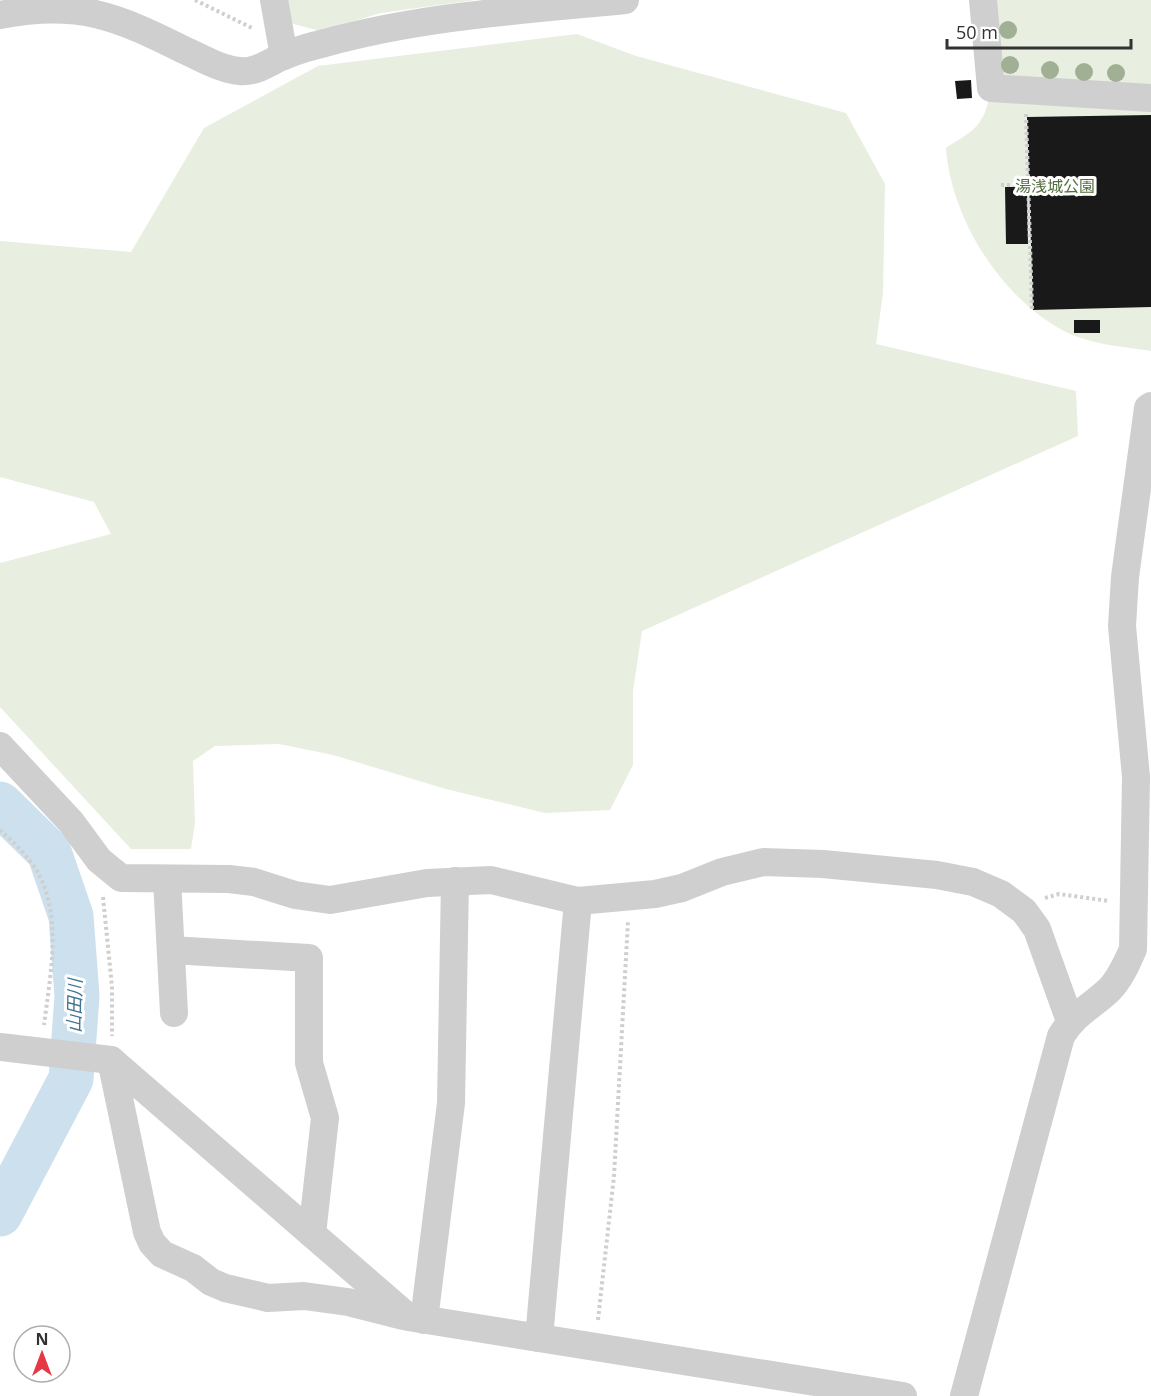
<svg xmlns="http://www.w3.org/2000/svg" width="1151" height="1396" viewBox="0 0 1151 1396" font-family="'Open Sans','Noto Sans JP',sans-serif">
	<rect width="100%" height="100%" fill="#fff"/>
	<!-- green -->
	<g fill="#e8eee0">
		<path d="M 283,0 L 475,0 L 381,13 L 320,31 L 286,22 Z"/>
		<path d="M 983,0 L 1151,0 L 1151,351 C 1126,347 1098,345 1075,336 C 1006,307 951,221 946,148 C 956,141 972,133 979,123 C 1001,93 986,35 983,0 Z"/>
		<path d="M 577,34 L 636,56 L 846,113 L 885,184 L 883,293 L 876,344 L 1076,391 L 1078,436 L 642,631 L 633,691 L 633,765 L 610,810 L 545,813 L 446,789 L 333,755 L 279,744 L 215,746 L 193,761 L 195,823 L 191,849 L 131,849 L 0,707 L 0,563 L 111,534 L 94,502 L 0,477 L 0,241 L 131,252 L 204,128 L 318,66 Z"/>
	</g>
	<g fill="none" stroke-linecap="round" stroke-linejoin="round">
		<!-- river -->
		<path stroke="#cde0ed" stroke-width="45" d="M 0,804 L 49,852 L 71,916 L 77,996 L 71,1079 L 0,1214"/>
	</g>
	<!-- building -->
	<g fill="#191919">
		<path d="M 971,80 L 972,98 L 957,99 L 955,81 Z"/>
		<path d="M 1151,115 L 1151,307 L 1033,310 L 1027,117 Z"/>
		<path d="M 1005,187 L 1027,187 L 1028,244 L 1006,244 Z"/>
		<rect x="1074" y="320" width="26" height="13"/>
	</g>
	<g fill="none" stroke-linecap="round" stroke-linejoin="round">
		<!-- path -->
		<g stroke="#cfcfcf" stroke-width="4" stroke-dasharray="3 3" stroke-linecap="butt">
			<path d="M 195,0 L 254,29"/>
			<path d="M 1026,114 L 1032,309"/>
			<path d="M 1001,185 L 1028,185"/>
			<path d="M 0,830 C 13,842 28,856 37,871 C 63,917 50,976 44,1025"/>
			<path d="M 103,897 L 112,987 L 112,1036"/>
			<path d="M 1045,898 L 1059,894 L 1109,901"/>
			<path d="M 598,1320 L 614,1176 L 628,921"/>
		</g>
		<!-- street -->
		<g stroke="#cfcfcf" stroke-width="28">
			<path d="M 274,0 L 284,56"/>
			<path d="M 983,0 L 991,88 L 1151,98"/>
			<path d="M 0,15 C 78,0 116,16 184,50 C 202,58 220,69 239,71 C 257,73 270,61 286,55 C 298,50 312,46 325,43 C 423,16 524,10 625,0"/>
			<path d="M 0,746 L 71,822 L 99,860 L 121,878 L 229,879 L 254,882 L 295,895 L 330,900 L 427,883 L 491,880 L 578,901 L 655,894 L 682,888 L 722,872 L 763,862 L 823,864 L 937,875 L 973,882 L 1001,894 L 1024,911 L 1037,929 L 1070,1021"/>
			<path d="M 167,879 L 174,1013"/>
			<path d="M 171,950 L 309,958 L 309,1063 L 325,1118 L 312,1234"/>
			<path d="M 0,1047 L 111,1060 L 408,1317 L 903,1396"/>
			<path d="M 111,1060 L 147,1232 L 152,1243 L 162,1254 L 193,1268 L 211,1282 L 225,1288 L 268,1298 L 304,1296 L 348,1302 L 403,1316"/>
			<path d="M 424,1320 L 451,1103 L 455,881"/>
			<path d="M 539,1338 L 578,901"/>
			<path d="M 964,1396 L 1061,1036 C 1075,1013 1091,1007 1109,990 C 1120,979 1127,963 1133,949 L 1136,777 L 1122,626 L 1125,577 L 1148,408 L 1151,406"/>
		</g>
	</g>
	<!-- trees -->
	<g fill="#a1af95">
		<circle cx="1008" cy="30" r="9"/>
		<circle cx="1010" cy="65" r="9"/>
		<circle cx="1050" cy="70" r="9"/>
		<circle cx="1084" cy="72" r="9"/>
		<circle cx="1116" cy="73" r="9"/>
	</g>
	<g text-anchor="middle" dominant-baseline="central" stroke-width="6" stroke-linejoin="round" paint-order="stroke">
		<!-- park labels -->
		<g font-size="16" fill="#546e3f" stroke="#fff">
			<text x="1055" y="186">湯浅城公園</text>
		</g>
		<!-- water labels -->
		<g font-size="18" font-style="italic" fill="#3f7394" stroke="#fff">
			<text transform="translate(74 1006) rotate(-89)">山田川</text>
		</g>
	</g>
	<!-- north arrow -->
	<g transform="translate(42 1354)"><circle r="28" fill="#ffffff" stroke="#adadad" stroke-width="1.5"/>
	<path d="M0-4.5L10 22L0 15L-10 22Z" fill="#e33945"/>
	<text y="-9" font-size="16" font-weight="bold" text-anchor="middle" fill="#323232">N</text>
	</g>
	<!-- scale -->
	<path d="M947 39v9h184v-9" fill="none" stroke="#323232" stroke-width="3"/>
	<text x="956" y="39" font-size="18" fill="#323232" stroke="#ffffff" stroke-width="4.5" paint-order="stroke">50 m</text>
</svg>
